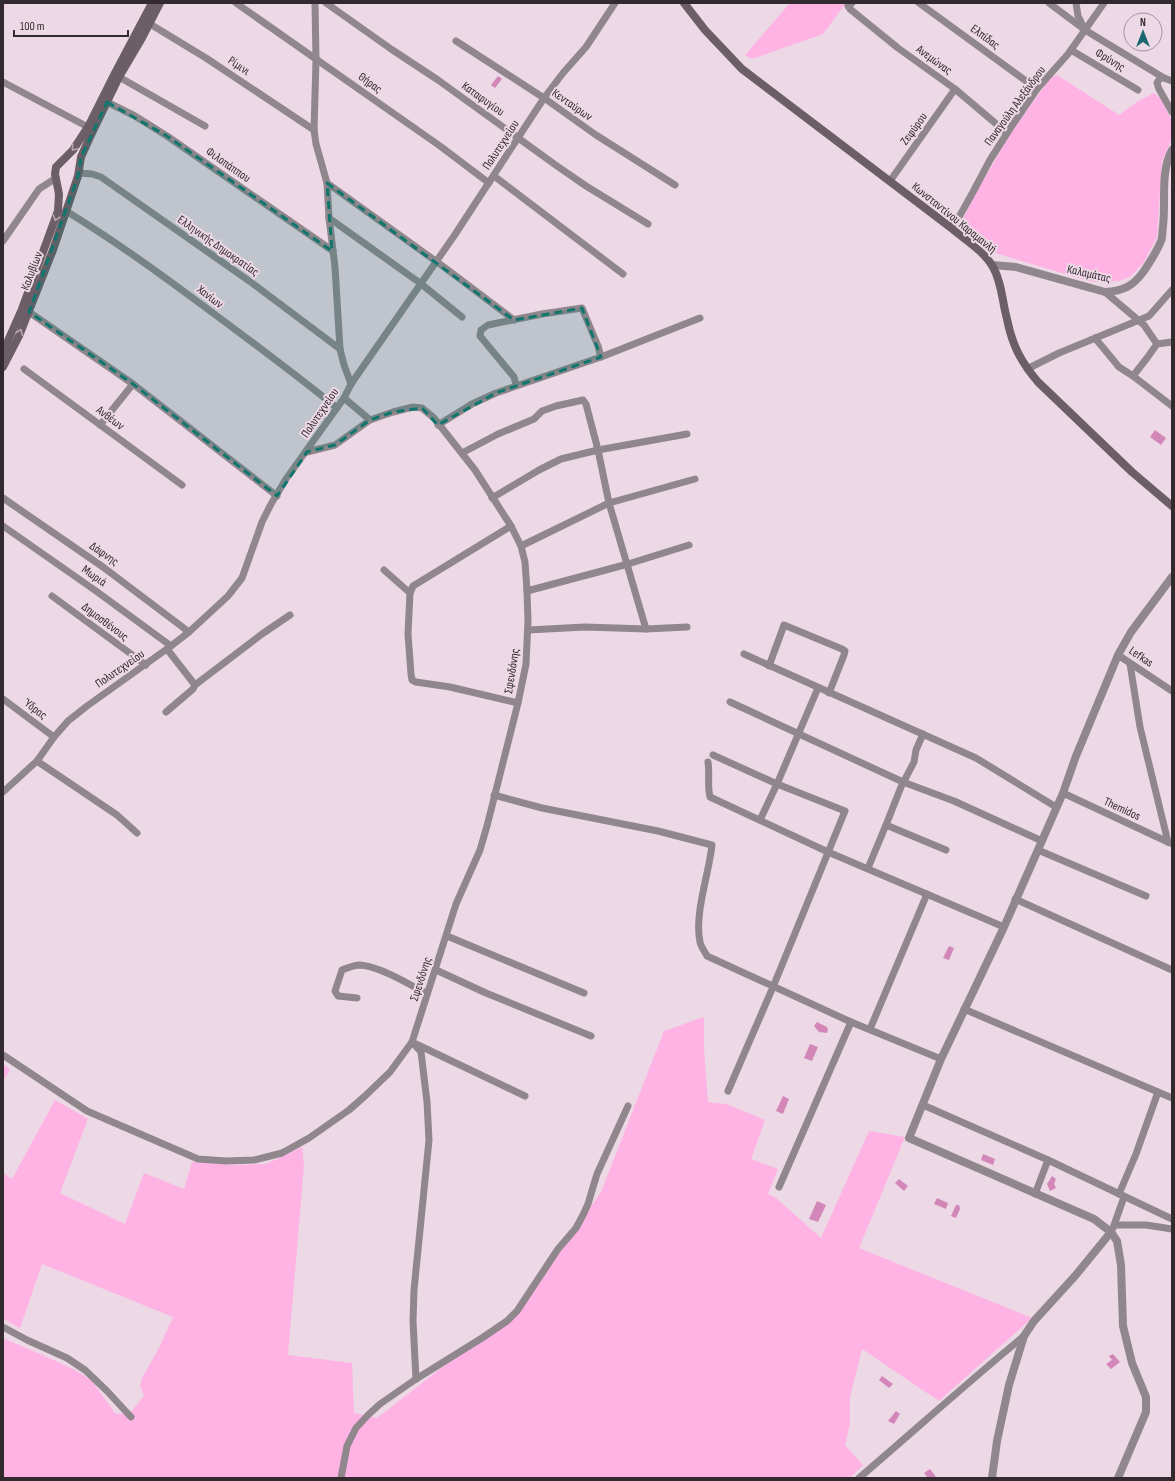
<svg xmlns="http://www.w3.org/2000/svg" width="1175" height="1481" viewBox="0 0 1175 1481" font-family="'Sofia Sans Condensed',sans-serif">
	<rect width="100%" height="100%" fill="#edd8e5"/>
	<!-- green -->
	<g fill="#feb3e4">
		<path d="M 790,3 L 846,3 L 823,34 L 752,59 L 745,55 Z"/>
		<path d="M 1057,75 L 1119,115 L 1137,102 L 1154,93 L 1161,99 L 1172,121 L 1172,138 L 1162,162 L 1157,237 L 1144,262 L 1131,276 L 1119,281 L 1103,282 L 1089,281 L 995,253 L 960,225 L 976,193 L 1011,133 L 1051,77 Z"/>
		<path d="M 704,1017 L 704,1048 L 708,1102 L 726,1104 L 765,1120 L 751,1159 L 778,1169 L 768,1194 L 776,1198 L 821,1238 L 869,1131 L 905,1137 L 859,1248 L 1032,1318 L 939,1401 L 862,1349 L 850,1397 L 850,1424 L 845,1445 L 863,1465 L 850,1478 L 3,1478 L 3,1338 L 58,1362 L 75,1370 L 91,1380 L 116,1414 L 130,1413 L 144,1396 L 140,1386 L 142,1378 L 159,1348 L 173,1317 L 42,1264 L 20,1328 L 3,1319 L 3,1173 L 12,1179 L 55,1100 L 88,1119 L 60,1193 L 125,1224 L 144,1173 L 184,1189 L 192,1162 L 232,1165 L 266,1164 L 302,1147 L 304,1166 L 288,1355 L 352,1363 L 354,1413 L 377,1418 L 520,1307 L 601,1192 L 664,1031 Z"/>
		<path d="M 3,1064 L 10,1070 L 3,1081 Z"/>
	</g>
	<!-- water -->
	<g fill="#d387b9">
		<path d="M 498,76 L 502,79 L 495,88 L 491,85 Z"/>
		<path d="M 1155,430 L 1166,438 L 1161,445 L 1150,437 Z"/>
		<path d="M 949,946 L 954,948 L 949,960 L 943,958 Z"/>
		<path d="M 817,1022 L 827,1027 L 828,1030 L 827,1033 L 819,1032 L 814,1026 Z"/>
		<path d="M 810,1044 L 818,1047 L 812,1061 L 804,1058 Z"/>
		<path d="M 783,1096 L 789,1099 L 783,1114 L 776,1111 Z"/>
		<path d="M 983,1154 L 995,1159 L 993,1165 L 981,1160 Z"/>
		<path d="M 1052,1176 L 1056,1179 L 1054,1184 L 1056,1188 L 1050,1191 L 1047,1184 Z"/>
		<path d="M 899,1179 L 908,1186 L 904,1191 L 895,1183 Z"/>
		<path d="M 937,1198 L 948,1203 L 946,1209 L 934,1204 Z"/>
		<path d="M 817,1201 L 826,1205 L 818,1222 L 809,1219 Z"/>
		<path d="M 956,1205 L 959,1205 L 960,1209 L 956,1218 L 951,1216 Z"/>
		<path d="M 1113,1354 L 1120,1362 L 1111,1369 L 1106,1364 L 1112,1360 L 1109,1356 Z"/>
		<path d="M 882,1376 L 893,1384 L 889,1388 L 879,1380 Z"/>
		<path d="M 896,1411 L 900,1414 L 894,1424 L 888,1421 Z"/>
		<path d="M 930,1469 L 936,1477 L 934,1478 L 928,1478 L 924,1473 Z"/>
	</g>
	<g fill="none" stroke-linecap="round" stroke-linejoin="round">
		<!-- minor -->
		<g stroke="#90878d" stroke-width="7">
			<path d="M 236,3 L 440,146 L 489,183"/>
			<path d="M 315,3 L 316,60 L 314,130 L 316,144 L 327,183 L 329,218 L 335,267 L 340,349 L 344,365 L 351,384"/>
			<path d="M 326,3 L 391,49 L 438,80 L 557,166 L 586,186 L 648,224"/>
			<path d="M 852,3 L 848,6 L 850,9 L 898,48 L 955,89 L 1007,133"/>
			<path d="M 919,3 L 1037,89"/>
			<path d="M 1049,3 L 1085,30 L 1164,78 L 1172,81"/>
			<path d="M 1076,3 L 1078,16 L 1084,28"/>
			<path d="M 150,24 L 206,58 L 314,130"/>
			<path d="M 456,41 L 544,98 L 596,135 L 675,185"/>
			<path d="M 1071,50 L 1138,90"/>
			<path d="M 119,77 L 205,126"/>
			<path d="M 1164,78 L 1160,78 L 1157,83 L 1159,89 L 1172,112"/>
			<path d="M 3,82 L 88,127"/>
			<path d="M 107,102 L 135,116 L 167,136 L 333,251"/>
			<path d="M 79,173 L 92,174 L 101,177 L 252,283 L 340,349"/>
			<path d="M 494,176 L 623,274"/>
			<path d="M 890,181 L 955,89"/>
			<path d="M 327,183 L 444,267 L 514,320"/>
			<path d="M 66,211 C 120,244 170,281 221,319 C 260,348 299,377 337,408"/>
			<path d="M 329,218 L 420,283 L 462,317"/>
			<path d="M 950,227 L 959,217 L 973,192 L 990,160 L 1011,127 L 1037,89 L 1068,54 L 1104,3"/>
			<path d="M 3,241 L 39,189 L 56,178"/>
			<path d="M 1105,292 L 1144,325 L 1157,344"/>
			<path d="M 29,312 L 133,384 L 277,496"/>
			<path d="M 1095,338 L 1119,367 L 1133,376 L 1147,358 L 1157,344 L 1172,342"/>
			<path d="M 601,357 L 700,318"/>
			<path d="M 24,369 L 182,485"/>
			<path d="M 1027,369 L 1059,353 L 1149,316 L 1172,290"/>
			<path d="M 1133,376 L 1172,406"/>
			<path d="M 100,425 L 133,384"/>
			<path d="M 438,425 L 472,404 L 496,393 L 601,357 L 598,346 L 582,308 L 542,314 L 488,325 L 481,330 L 480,336 L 514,377 L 516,385"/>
			<path d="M 307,452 L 335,445 L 370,420"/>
			<path d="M 462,453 L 498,434 L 534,419 L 542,411 L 556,406 L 583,400 L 586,404 L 598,450 L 609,503 L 646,629 L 687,627"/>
			<path d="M 3,498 L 103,567 L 189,632"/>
			<path d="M 492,498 L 539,470 L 561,459 L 598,450 L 687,434"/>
			<path d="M 3,526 L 96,591 L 171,646"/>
			<path d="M 521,546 L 609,503 L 695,479"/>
			<path d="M 384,570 L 410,593 L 408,634 L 411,674 L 412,680 L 416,682 L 450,687 L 518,703"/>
			<path d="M 527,591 L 628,564 L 689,545"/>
			<path d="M 410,593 L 413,586 L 511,526"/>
			<path d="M 52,596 L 146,665"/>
			<path d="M 528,630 L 585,627 L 646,629"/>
			<path d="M 744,654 L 976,758 L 1056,807"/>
			<path d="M 1118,655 L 1172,691"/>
			<path d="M 1130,664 L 1140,727 L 1168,842"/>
			<path d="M 769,666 L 784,625 L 842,649 L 845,651 L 844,655 L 829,693"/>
			<path d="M 195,685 L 262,634 L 290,615"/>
			<path d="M 3,699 L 54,737"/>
			<path d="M 730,702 L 903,782 L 954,801 L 1042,841"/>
			<path d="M 166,712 L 193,689 L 195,685 L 167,649"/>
			<path d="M 713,755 L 777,784 L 845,811 L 773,987 L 728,1091"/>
			<path d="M 37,761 L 117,815 L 137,833"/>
			<path d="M 708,762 C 710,774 707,785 710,797 L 828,852 L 1004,927"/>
			<path d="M 3,792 L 37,761 L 54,737 L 68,721 L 87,706 L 171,646 L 189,632 L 228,596 L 242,578 L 262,522 L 271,504 L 286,479 L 344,398 L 351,384 L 454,236 L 544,98 L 563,73 L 586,47 L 615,3"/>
			<path d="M 1063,793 L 1170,843"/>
			<path d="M 494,795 L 542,808 L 658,831 L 712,845 C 709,874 694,914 700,942 C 701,947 705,952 707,956 L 851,1022 L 941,1059"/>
			<path d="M 760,820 L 777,784 L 818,688"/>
			<path d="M 886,825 L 901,787 L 914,762 L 916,750 L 923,734"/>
			<path d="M 1038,850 L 1146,896"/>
			<path d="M 868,868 L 886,825 L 946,850"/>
			<path d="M 1015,899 L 1172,970"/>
			<path d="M 447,936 L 584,993"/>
			<path d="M 436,970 L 486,993 L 591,1036"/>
			<path d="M 357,998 L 338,996 L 335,991 L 342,970 C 347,968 354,965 360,965 C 379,966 411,985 427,994"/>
			<path d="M 964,1009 L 1172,1098"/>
			<path d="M 870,1029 L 927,894"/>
			<path d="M 412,1042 L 421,1052 L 427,1102 L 429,1140 L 414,1290 L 413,1321 L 416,1379"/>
			<path d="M 416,1044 L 525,1096"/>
			<path d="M 3,1055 L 87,1111 L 198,1159 L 226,1161 L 254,1160 L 282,1153 L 309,1138 L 349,1110 L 365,1096 L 390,1072 L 412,1042 L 456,904 L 480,850 L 487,826 L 518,703 L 526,664 L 528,621 L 527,591 L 525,562 L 521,546 L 511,526 L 475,470 L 434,418 L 422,408 L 413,407 L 393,412 L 370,420 L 344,398"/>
			<path d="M 923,1105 L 1048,1160 L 1172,1219"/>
			<path d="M 779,1187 L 851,1022"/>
			<path d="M 1035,1194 L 1048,1160"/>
			<path d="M 1119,1194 L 1136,1154 L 1158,1092"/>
			<path d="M 1115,1225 L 1146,1225 L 1172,1229"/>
			<path d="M 1113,1228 L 1124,1197"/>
			<path d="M 3,1327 L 27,1340 L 67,1358 L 85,1370 L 107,1391 L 131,1417"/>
			<path d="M 341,1478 L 347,1446 L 356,1428 L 368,1415 L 380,1404 L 416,1379 L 482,1338 L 507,1321 L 517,1311 L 558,1249 L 576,1228 L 583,1215 L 588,1204 L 597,1174 L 628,1106"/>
			<path d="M 859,1478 C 914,1431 968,1382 1024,1336"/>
		</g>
		<!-- tertiary -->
		<g stroke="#90878d" stroke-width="8">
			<path d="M 992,265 L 1016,267 L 1105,292 C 1124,291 1133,286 1144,271 C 1150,262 1157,251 1161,241 C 1163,237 1162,231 1163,226 C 1166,202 1160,172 1172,150"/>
			<path d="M 1111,1232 L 1117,1241 L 1121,1265 L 1123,1326 L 1132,1363 L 1146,1397 L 1146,1412 L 1118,1478"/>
			<path d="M 992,1478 L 997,1441 L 1009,1385 L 1024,1336 L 1034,1321 L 1075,1276 L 1111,1232 L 1094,1219 L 909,1138 L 941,1059 L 1004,927 L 1063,793 L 1076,756 L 1118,655 L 1131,632 L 1172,577"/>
		</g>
		<!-- secondary -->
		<g stroke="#6b5e66" stroke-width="8">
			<path d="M 684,3 L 705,30 L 742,69 L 950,227 C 964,239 984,251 993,267 C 1002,283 1002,301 1007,319 C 1012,345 1021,362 1038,382 L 1132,472 L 1172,506"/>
			<path d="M 3,352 L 22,309 L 58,211 L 59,194 L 55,174 L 56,167 L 73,150 L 88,127 L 114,75 L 152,3"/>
			<path d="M 3,367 L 19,336 L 53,250 L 78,176 L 81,157 L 90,137 L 119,77 L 142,38 L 160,3"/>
		</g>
	</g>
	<!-- one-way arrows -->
	<defs><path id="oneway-chevron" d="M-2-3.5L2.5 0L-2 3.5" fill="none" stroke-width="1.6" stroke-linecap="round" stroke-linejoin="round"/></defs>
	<g stroke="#b9a7b2">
		<use href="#oneway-chevron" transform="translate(74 148) rotate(130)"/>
		<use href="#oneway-chevron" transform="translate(56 218) rotate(108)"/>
		<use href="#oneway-chevron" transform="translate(20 332) rotate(-67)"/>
	</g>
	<!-- marked area -->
	<path fill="#0f766e" fill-opacity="0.2" stroke="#0f766e" stroke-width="3" stroke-dasharray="8 5" stroke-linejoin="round" d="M 107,102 L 167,136 L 332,251 L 327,183 L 514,320 L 582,308 L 601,357 L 496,393 L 438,425 L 422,408 L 393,412 L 370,420 L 335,445 L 307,452 L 277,496 L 133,384 L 29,312 L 78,176 L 81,157 Z"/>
	<g text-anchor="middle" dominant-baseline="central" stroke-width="4" stroke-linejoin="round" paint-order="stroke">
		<!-- street labels -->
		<g font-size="12" fill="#322a2f" stroke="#edd8e5">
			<text transform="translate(985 37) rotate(36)">Ελπίδας</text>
			<text transform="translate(934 60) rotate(36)">Ανεμώνας</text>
			<text transform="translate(1110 60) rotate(31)">Φρύνης</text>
			<text transform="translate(239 66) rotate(34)">Ρίμινι</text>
			<text transform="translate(370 83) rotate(36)">Θήρας</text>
			<text transform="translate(483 99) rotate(36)">Καταφυγίου</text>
			<text transform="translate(572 105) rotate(35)">Κενταύρων</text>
			<text transform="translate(1015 106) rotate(-54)">Παναγούλη Αλεξάνδρου</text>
			<text transform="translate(914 129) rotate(-54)">Ζεφύρου</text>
			<text transform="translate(501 145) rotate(-57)">Πολυτεχνείου</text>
			<text transform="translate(228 165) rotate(35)">Φιλοπάππου</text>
			<text transform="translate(954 218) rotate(39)">Κωνσταντίνου Καραμανλή</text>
			<text transform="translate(218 246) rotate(35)">Ελληνικής Δημοκρατίας</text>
			<text transform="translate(32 271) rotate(-69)">Καλυβίων</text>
			<text transform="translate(1089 274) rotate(13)">Καλαμάτας</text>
			<text transform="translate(210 297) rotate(37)">Χανίων</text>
			<text transform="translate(320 413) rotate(-56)">Πολυτεχνείου</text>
			<text transform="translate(110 418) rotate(37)">Ανθέων</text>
			<text transform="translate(104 554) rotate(35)">Δάφνης</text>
			<text transform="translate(94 576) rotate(35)">Μωριά</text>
			<text transform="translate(105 622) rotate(37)">Δημοσθένους</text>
			<text transform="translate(1141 657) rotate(34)">Lefkas</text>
			<text transform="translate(120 669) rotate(-35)">Πολυτεχνείου</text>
			<text transform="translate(512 671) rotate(-81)">Σφενδόνης</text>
			<text transform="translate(35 709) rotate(37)">Ύδρας</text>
			<text transform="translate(1122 809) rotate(25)">Themidos</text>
			<text transform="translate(421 979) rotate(-72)">Σφενδόνης</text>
		</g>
	</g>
	<!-- border -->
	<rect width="1175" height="1481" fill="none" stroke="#322a2f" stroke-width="8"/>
	<!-- north arrow -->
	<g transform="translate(1143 32)"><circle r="19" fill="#edd8e5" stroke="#a2929c"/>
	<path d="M0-3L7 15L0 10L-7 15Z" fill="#1a686c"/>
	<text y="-6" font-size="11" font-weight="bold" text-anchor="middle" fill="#322a2f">N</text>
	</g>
	<!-- scale -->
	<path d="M14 30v6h114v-6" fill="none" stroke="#322a2f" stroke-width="2"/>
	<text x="20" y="30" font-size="12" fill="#322a2f" stroke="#edd8e5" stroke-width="3" paint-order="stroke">100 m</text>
</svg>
